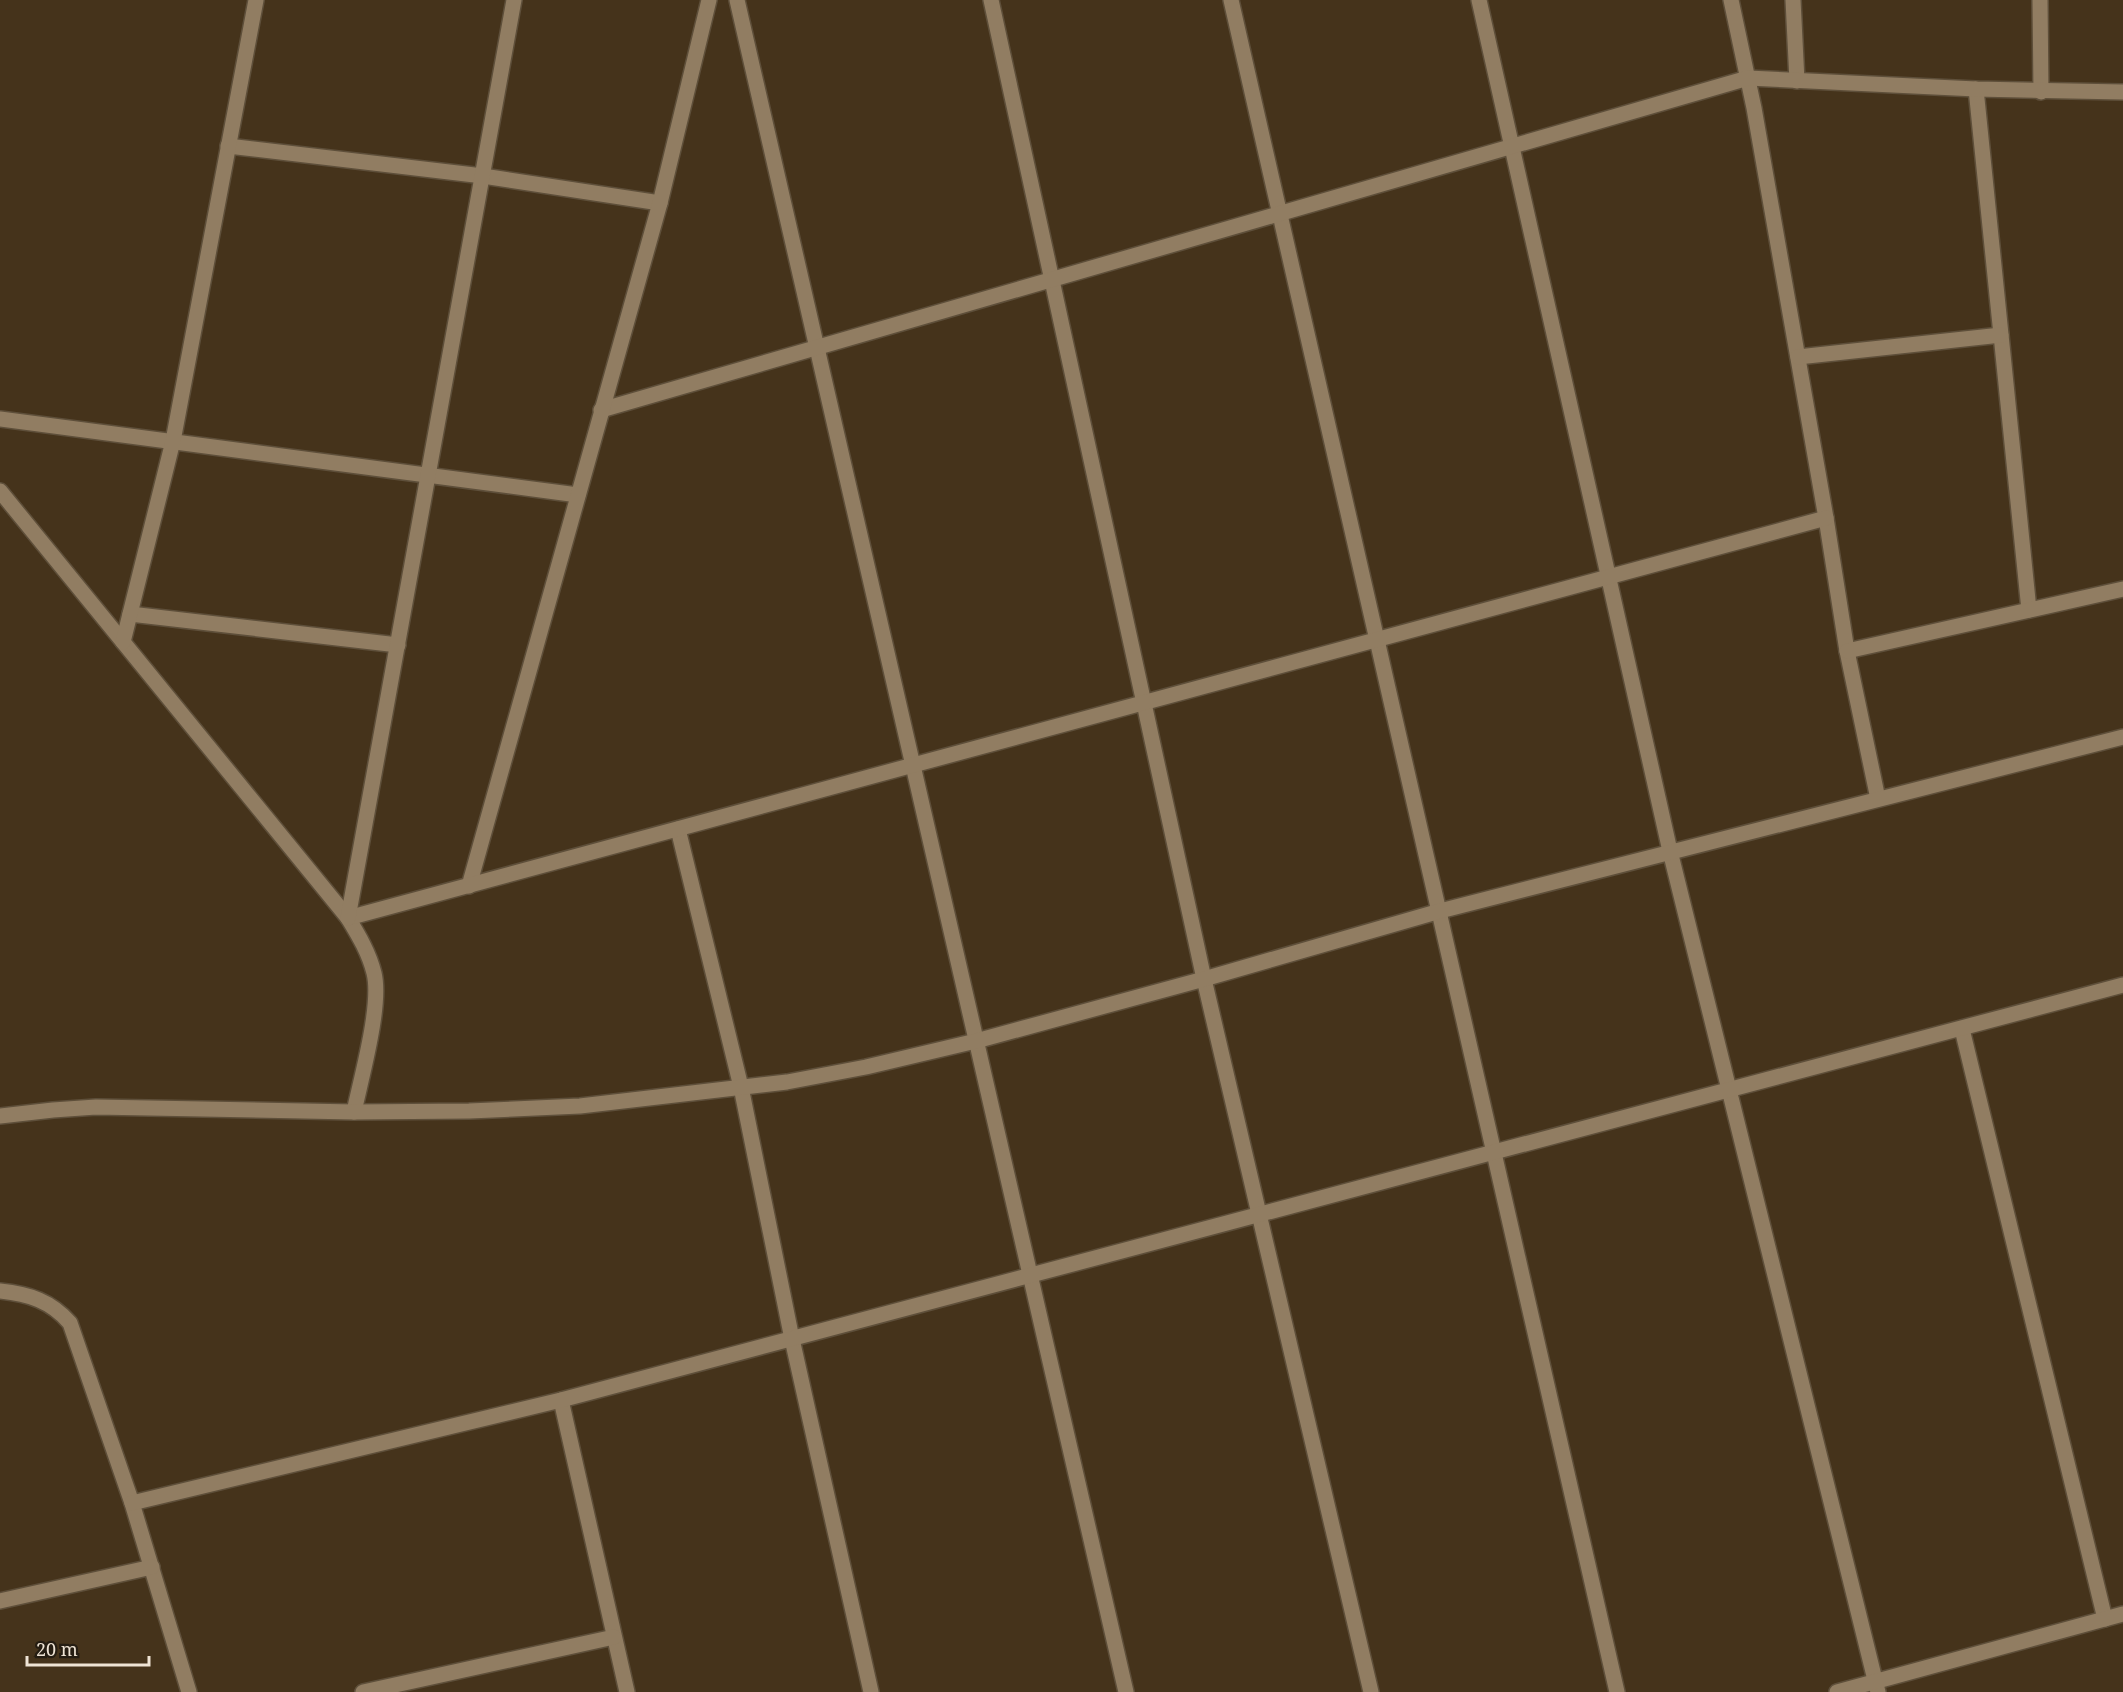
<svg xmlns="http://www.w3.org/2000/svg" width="2123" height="1692" viewBox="0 0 2123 1692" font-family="'Noto Serif',serif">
	<rect width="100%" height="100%" fill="#45331b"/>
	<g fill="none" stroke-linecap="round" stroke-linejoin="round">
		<!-- minor casing -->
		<g stroke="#5e4f3a" stroke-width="18">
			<g id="minor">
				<path d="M 737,0 L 1126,1692"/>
				<path d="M 991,0 L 1204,979 L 1371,1692"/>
				<path d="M 1231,0 L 1617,1692"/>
				<path d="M 1479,0 L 1670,851 L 1878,1692"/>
				<path d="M 1731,0 L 1754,108 L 1826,518 L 1847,651 L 1878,799"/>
				<path d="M 1793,0 L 1797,81"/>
				<path d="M 2040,0 L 2041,92"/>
				<path d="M 1976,89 L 2029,610"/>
				<path d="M 228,146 L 483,176 L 660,203"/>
				<path d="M 1798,357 L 2001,335"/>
				<path d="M 601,410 L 1748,78 L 1976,89 L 2123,92"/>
				<path d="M 0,419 L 578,495"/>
				<path d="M 0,491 L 348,918 C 359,936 369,953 374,973 C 382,1005 361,1078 354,1112"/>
				<path d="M 130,614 L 398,645"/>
				<path d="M 123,642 L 173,441 L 256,0"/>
				<path d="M 1847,651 L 2123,589"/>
				<path d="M 678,829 L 741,1087 L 792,1339 L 871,1692"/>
				<path d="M 469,886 L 660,203 L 709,0"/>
				<path d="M 348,918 L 1826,518"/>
				<path d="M 348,918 L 514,0"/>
				<path d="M 1962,1029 L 2105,1619"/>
				<path d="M 0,1116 L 53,1110 L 96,1107 L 354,1112 L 469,1111 L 580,1106 L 787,1082 L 866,1067 L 976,1041 L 1204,979 L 1440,911 L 2123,737"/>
				<path d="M 0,1291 C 29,1294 51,1301 70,1323 L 132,1503 L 189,1692"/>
				<path d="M 561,1400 L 627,1692"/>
				<path d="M 132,1503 L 561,1400 L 2123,985"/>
				<path d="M 0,1601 L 152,1567"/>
				<path d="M 363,1692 L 614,1637"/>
				<path d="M 1837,1692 L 2123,1614"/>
			</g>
		</g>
		<!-- minor -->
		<use href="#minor" stroke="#917d62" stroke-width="15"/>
	</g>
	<!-- scale -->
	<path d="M27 1656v9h122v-9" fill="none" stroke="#efe4d5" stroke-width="3"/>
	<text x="36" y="1656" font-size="18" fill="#efe4d5" stroke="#251d12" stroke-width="4.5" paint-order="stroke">20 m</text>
</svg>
